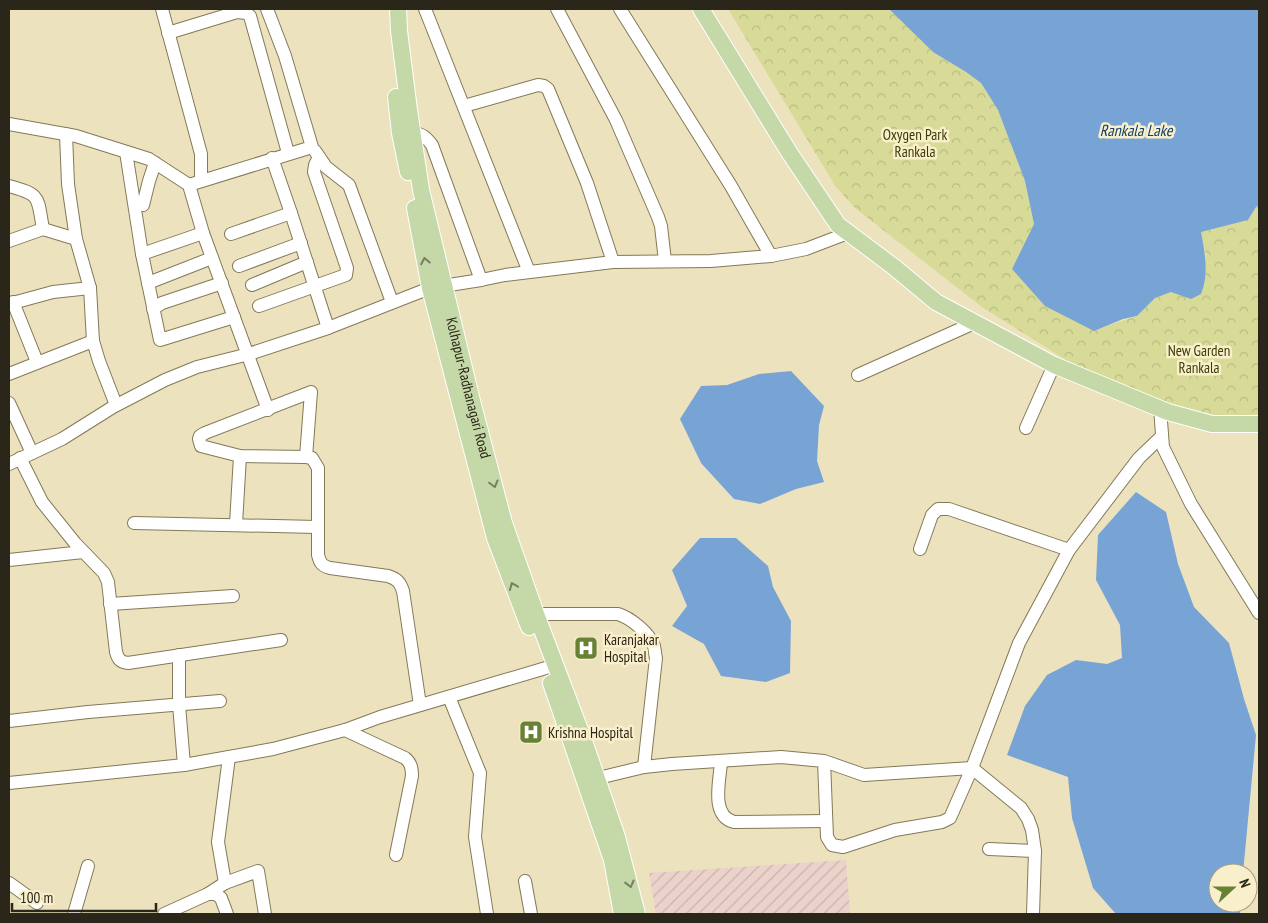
<svg xmlns="http://www.w3.org/2000/svg" width="1268" height="923" viewBox="0 0 1268 923" font-family="'PT Sans Narrow',sans-serif">
	<defs>
		<pattern id="industrial-furrows" width="10" height="10" patternUnits="userSpaceOnUse" patternTransform="scale(1.25)"><rect width="10" height="10" fill="#ebd2cb"/><path d="M-1 1l2-2M0 10L10 0M9 11l2-2" fill="none" stroke="#cab4ae"/></pattern>
		<pattern id="park-crowns" width="20" height="18" patternUnits="userSpaceOnUse" patternTransform="scale(1.25)"><rect width="20" height="18" fill="#d7db97"/><path d="M2 6a3 3 0 1 1 6 0M12 15a3 3 0 1 1 6 0" fill="none" stroke="#b9bc82"/></pattern>
	</defs>
	<rect width="100%" height="100%" fill="#ede2be"/>
	<!-- industrial -->
	<path fill="url(#industrial-furrows)" d="M 846,860 L 850,914 L 656,914 L 649,873 Z"/>
	<!-- park -->
	<path fill="url(#park-crowns)" d="M 728,9 L 889,9 L 933,52 L 966,72 L 981,83 L 998,110 L 1025,181 L 1034,224 L 1012,269 L 1094,330 L 1137,316 L 1155,298 L 1171,292 L 1191,298 L 1206,256 L 1201,232 L 1248,220 L 1256,207 L 1259,205 L 1259,424 L 1212,424 L 1154,401 L 1066,360 L 982,307 L 855,208 L 836,187 Z"/>
	<!-- water -->
	<g fill="#78a3d5">
		<path d="M 889,9 L 1259,9 L 1259,205 L 1256,207 L 1248,220 L 1201,232 C 1205,252 1209,275 1201,294 L 1191,299 L 1171,292 L 1155,298 L 1137,316 L 1123,319 L 1094,331 L 1045,306 L 1012,269 L 1034,224 L 1025,181 L 998,110 L 981,83 L 966,72 L 933,52 Z"/>
		<path d="M 791,371 L 824,406 L 819,425 L 817,461 L 824,482 L 796,489 L 760,504 L 734,499 L 701,463 L 680,419 L 701,386 L 727,385 L 759,374 Z"/>
		<path d="M 1136,492 L 1166,512 L 1178,564 L 1194,607 L 1229,643 L 1244,699 L 1256,735 L 1243,873 L 1218,873 L 1218,903 L 1241,903 L 1240,914 L 1116,914 L 1093,888 L 1072,818 L 1068,777 L 1007,755 L 1025,706 L 1047,675 L 1076,660 L 1107,664 L 1122,658 L 1120,625 L 1096,580 L 1098,535 Z"/>
		<path d="M 700,538 L 736,538 L 768,566 L 773,587 L 791,621 L 790,673 L 766,682 L 721,676 L 704,644 L 672,626 L 687,606 L 672,570 Z"/>
	</g>
	<g fill="none" stroke-linecap="round" stroke-linejoin="round">
		<!-- minor casing -->
		<g stroke="#837958" stroke-width="14">
			<g id="minor">
				<path d="M 162,9 L 201,154 L 201,181"/>
				<path d="M 425,9 L 529,272"/>
				<path d="M 557,9 L 616,120 L 658,217 L 661,226 L 665,261"/>
				<path d="M 620,9 L 731,186 L 771,256"/>
				<path d="M 168,33 L 237,12 L 246,13 L 250,16 L 288,153"/>
				<path d="M 464,106 L 538,85 L 544,86 L 548,89 L 587,183 L 613,262"/>
				<path d="M 9,124 L 76,136 L 149,159 L 189,185 L 203,233 L 268,410"/>
				<path d="M 412,132 C 422,134 426,137 432,145 L 481,280"/>
				<path d="M 66,134 L 68,184 L 76,239 L 90,288 L 93,341 L 99,361 L 116,405"/>
				<path d="M 315,151 L 326,167 L 349,185 L 392,302"/>
				<path d="M 126,152 L 142,254 L 160,340 L 234,317"/>
				<path d="M 272,158 L 291,213 L 328,328"/>
				<path d="M 189,185 L 312,147 L 285,56 L 267,9"/>
				<path d="M 9,186 C 42,195 37,197 43,229"/>
				<path d="M 143,205 L 149,181 L 155,163"/>
				<path d="M 231,234 L 291,213"/>
				<path d="M 9,241 L 43,229 L 76,239"/>
				<path d="M 142,254 L 203,233"/>
				<path d="M 239,266 L 301,243"/>
				<path d="M 148,283 L 212,258"/>
				<path d="M 252,285 L 307,262"/>
				<path d="M 13,302 L 37,362"/>
				<path d="M 9,304 L 53,292 L 90,288"/>
				<path d="M 259,306 L 346,275 L 347,268 L 314,172 L 315,165 L 319,157"/>
				<path d="M 153,309 L 162,303 L 222,283"/>
				<path d="M 9,374 L 93,341"/>
				<path d="M 858,375 L 974,323"/>
				<path d="M 311,392 L 306,457 L 240,456 L 201,446 L 199,439 L 200,436 L 205,433 Z"/>
				<path d="M 9,403 L 32,453"/>
				<path d="M 1160,408 L 1163,447 L 1191,504 L 1259,613"/>
				<path d="M 1026,428 L 1054,365"/>
				<path d="M 306,457 L 312,458 L 318,468 L 318,555 C 320,563 322,566 330,568 L 388,576 C 397,579 400,582 403,591 L 420,705"/>
				<path d="M 20,458 L 42,502 L 75,543 L 104,573 L 108,582 L 116,652 C 118,659 120,662 128,663 L 281,640"/>
				<path d="M 9,464 L 62,439 L 113,407 L 165,380 L 197,367 L 249,354 L 328,328 L 430,288 L 481,280 L 505,275 L 613,262 L 711,261 L 771,256 L 806,249 L 848,233"/>
				<path d="M 134,523 L 317,527"/>
				<path d="M 236,524 L 240,456"/>
				<path d="M 920,549 L 932,515 L 938,509 L 949,509 L 1069,550"/>
				<path d="M 9,560 L 83,552"/>
				<path d="M 110,604 L 233,596"/>
				<path d="M 536,614 L 618,614 C 631,618 649,633 654,646 C 655,650 655,655 656,658 L 644,767"/>
				<path d="M 179,655 L 179,705 L 184,765"/>
				<path d="M 449,697 L 480,773 L 475,837 L 487,914"/>
				<path d="M 9,721 L 88,712 L 220,701"/>
				<path d="M 345,730 L 405,758 C 411,763 412,768 412,776 L 396,855"/>
				<path d="M 721,762 C 720,780 710,816 734,822 L 826,821"/>
				<path d="M 590,780 L 644,767 L 672,764 L 781,757 L 824,761 L 864,775 L 972,768 L 950,818 L 942,822 L 895,830 L 843,847 L 832,845 L 827,837 L 824,761"/>
				<path d="M 9,783 L 184,765 L 273,749 L 345,730 L 380,717 L 556,665"/>
				<path d="M 989,849 L 1035,851"/>
				<path d="M 525,881 L 531,914"/>
				<path d="M 9,883 L 37,903"/>
				<path d="M 225,883 L 218,842 L 229,757"/>
				<path d="M 208,894 L 225,883 L 258,871 L 265,914"/>
				<path d="M 74,914 L 88,866"/>
				<path d="M 164,914 L 208,894 L 216,894 L 221,898 L 227,914"/>
				<path d="M 1033,914 L 1035,851 L 1032,830 L 1028,819 L 1021,808 L 972,768 L 1019,643 L 1069,550 L 1139,458 L 1162,436"/>
			</g>
		</g>
		<!-- major casing -->
		<g stroke="#fff" stroke-width="18">
			<g id="major">
				<path id="s1" d="M 398,9 L 399,31 L 409,110 L 421,190 L 472,401 L 504,523 L 536,614 L 583,738 L 617,837 L 637,914"/>
				<path d="M 701,9 L 789,152 L 838,225 L 894,267 L 936,302 L 1054,365 L 1168,412 L 1212,424 L 1259,424"/>
				<path d="M 396,97 L 400,133 L 408,172"/>
				<path d="M 415,208 L 430,288 L 495,538 L 529,627"/>
				<path d="M 551,683 L 612,860 L 622,914"/>
			</g>
		</g>
		<!-- minor -->
		<use href="#minor" stroke="#fff" stroke-width="12"/>
		<!-- major -->
		<use href="#major" stroke="#c5d8a7" stroke-width="16"/>
	</g>
	<!-- one-way arrows -->
	<defs><path id="oneway-chevron" d="M-2-3.5L2.5 0L-2 3.5" fill="none" stroke-width="1.6" stroke-linecap="round" stroke-linejoin="round" transform="scale(1.25)"/></defs>
	<g stroke="#787f60">
		<use href="#oneway-chevron" transform="translate(425 261) rotate(-101)"/>
		<use href="#oneway-chevron" transform="translate(494 484) rotate(75)"/>
		<use href="#oneway-chevron" transform="translate(513 586) rotate(-112)"/>
		<use href="#oneway-chevron" transform="translate(630 884) rotate(76)"/>
	</g>
	<!-- icons -->
	<defs>
		<g id="hospital-square" transform="scale(1.25)"><rect x="-9" y="-9" width="18" height="18" rx="4" fill="#698134" stroke="#faefcb"/><path d="M-5-5h3v3.5h4V-5h3V5h-3V1.5h-4V5h-3Z" fill="#fff"/></g>
	</defs>
	<g fill-rule="evenodd">
		<use href="#hospital-square" x="586" y="648"/>
		<use href="#hospital-square" x="531" y="732"/>
	</g>
	<g text-anchor="middle" dominant-baseline="central" stroke-width="5" stroke-linejoin="round" paint-order="stroke">
		<!-- park labels -->
		<g font-size="15" fill="#3b3c06" stroke="#faefcb">
			<text x="915" y="134">Oxygen Park<tspan x="915" dy="17">Rankala</tspan></text>
			<text x="1199" y="350">New Garden<tspan x="1199" dy="17">Rankala</tspan></text>
		</g>
		<!-- street labels -->
		<g font-size="15" fill="#2a2619" stroke="#faefcb">
			<text stroke="none"><textPath href="#s1" startOffset="386">Kolhapur-Radhanagari Road</textPath></text>
		</g>
		<!-- poi labels -->
		<g font-size="15" fill="#2a2619" stroke="#faefcb" text-anchor="start">
			<text x="604" y="639">Karanjakar<tspan x="604" dy="17">Hospital</tspan></text>
			<text x="548" y="732">Krishna Hospital</text>
		</g>
		<!-- water labels -->
		<g font-size="16" font-style="italic" fill="#123f6e" stroke="#faefcb">
			<text x="1136" y="130">Rankala Lake</text>
		</g>
	</g>
	<!-- border -->
	<rect width="1268" height="923" fill="none" stroke="#2a2619" stroke-width="20"/>
	<!-- north arrow -->
	<g transform="translate(1233 888) rotate(69)"><circle r="24" fill="#faefcb" stroke="#a79f84"/>
	<path d="M0-4L9 19L0 12L-9 19Z" fill="#698134"/>
	<text y="-8" font-size="14" font-weight="bold" text-anchor="middle" fill="#2a2619">N</text>
	</g>
	<!-- scale -->
	<path d="M12 903v8h144v-8" fill="none" stroke="#2a2619" stroke-width="2.5"/>
	<text x="20" y="903" font-size="15" fill="#2a2619" stroke="#faefcb" stroke-width="4" paint-order="stroke">100 m</text>
</svg>
